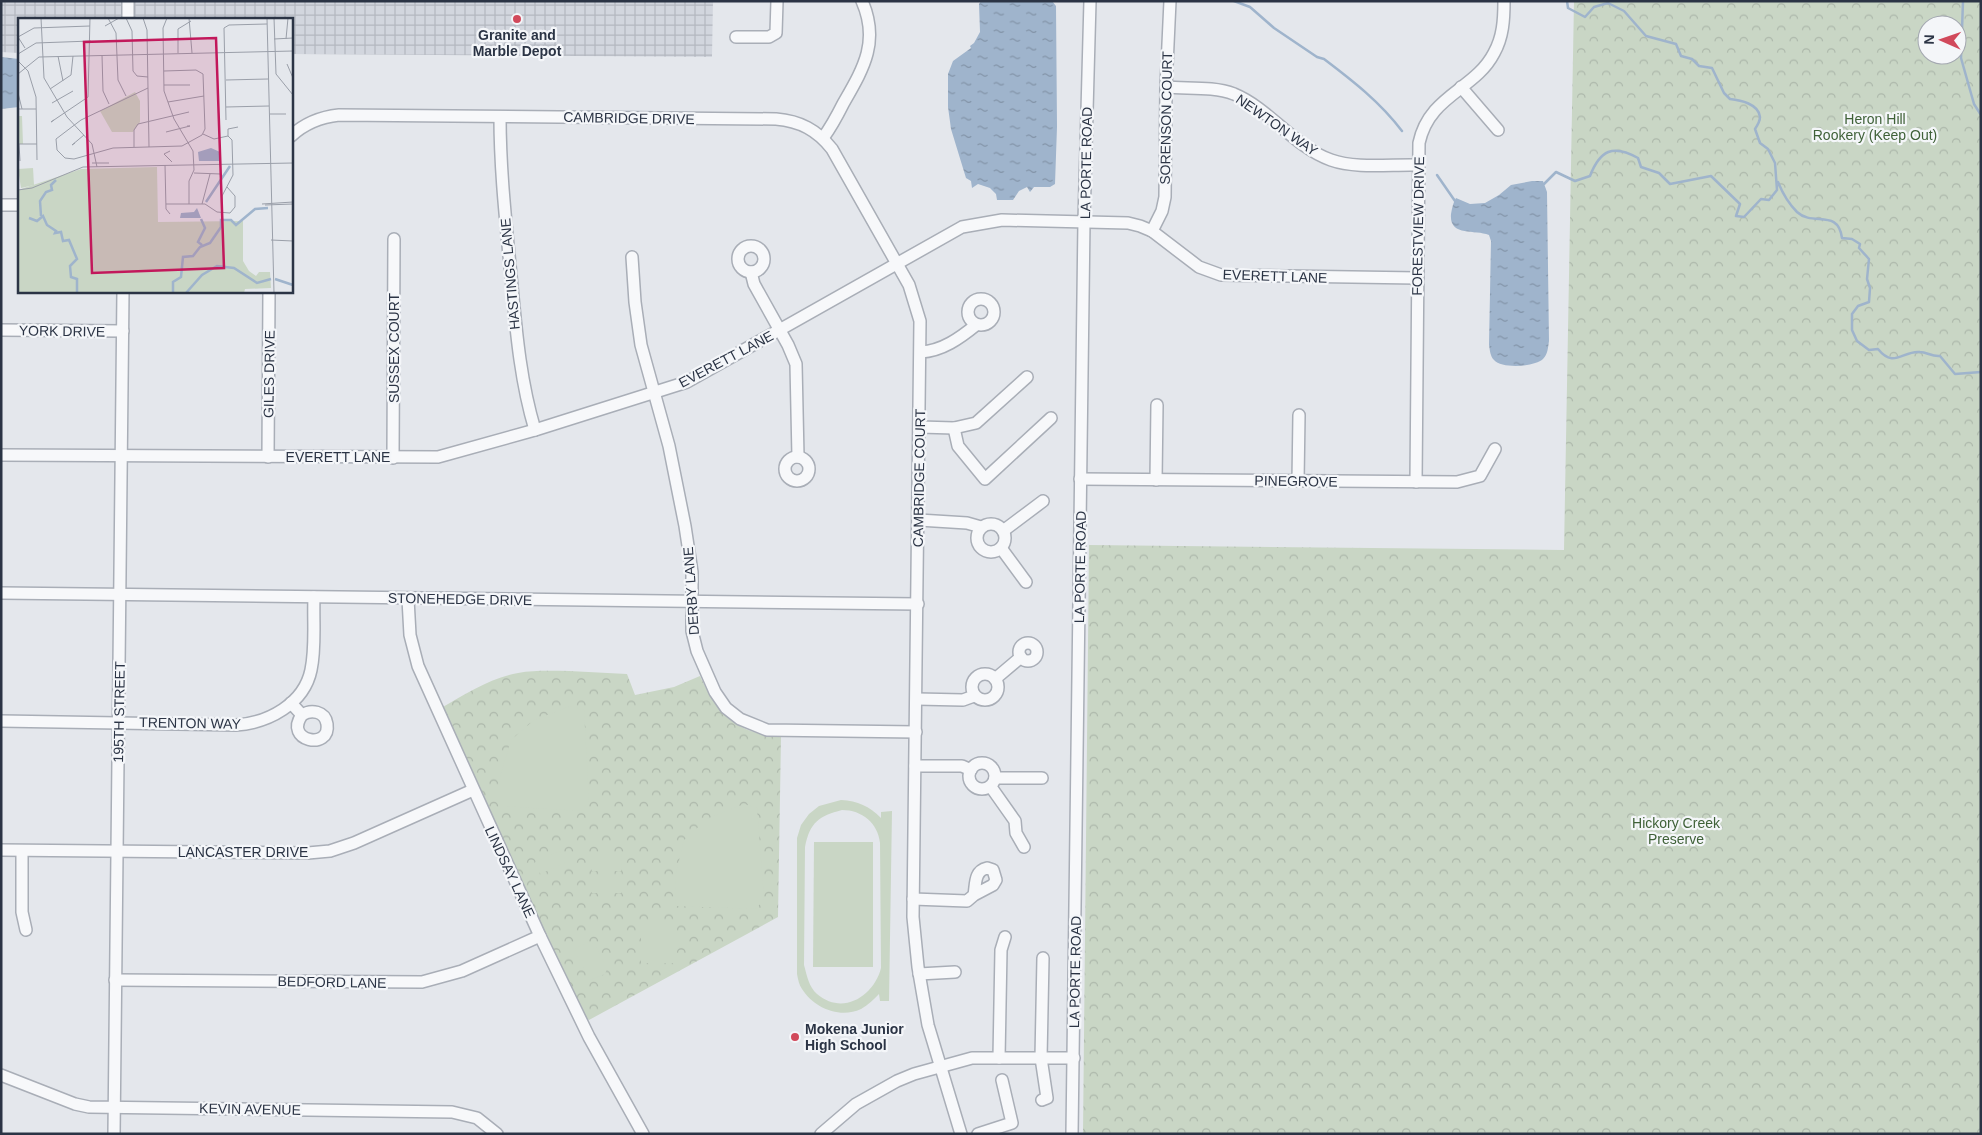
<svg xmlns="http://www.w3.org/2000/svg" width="1982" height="1135" viewBox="0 0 1982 1135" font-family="Helvetica,sans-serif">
	<defs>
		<pattern id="industrial-grid" width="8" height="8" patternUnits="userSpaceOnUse" patternTransform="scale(1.25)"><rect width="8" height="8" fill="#d2d6de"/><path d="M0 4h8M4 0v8" fill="none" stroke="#b4b8c0"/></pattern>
		<pattern id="park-crowns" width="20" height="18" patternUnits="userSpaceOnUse" patternTransform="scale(1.25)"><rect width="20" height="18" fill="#c9d6c5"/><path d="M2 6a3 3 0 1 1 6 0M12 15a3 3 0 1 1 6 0" fill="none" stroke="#adb8ab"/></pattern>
		<pattern id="water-ripples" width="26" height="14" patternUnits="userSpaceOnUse" patternTransform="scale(1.25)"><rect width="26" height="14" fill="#9fb4cc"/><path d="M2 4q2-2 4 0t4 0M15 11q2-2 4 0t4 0" fill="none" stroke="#8293a7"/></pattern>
	</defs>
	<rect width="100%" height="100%" fill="#e4e7ec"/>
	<!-- industrial -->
	<path fill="url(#industrial-grid)" d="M 1,1 L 713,1 L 712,57 L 291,54 L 291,19 L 19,19 L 19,53 L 1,52 Z"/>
	<!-- park -->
	<g fill="url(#park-crowns)" fill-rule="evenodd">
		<path d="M 1574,1 L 1981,1 L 1981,1134 L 1083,1134 L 1089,545 L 1564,550 ZM 1927,25 L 1957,25 L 1957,55 L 1927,55 Z"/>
		<path d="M 569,671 L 627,674 L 635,695 L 674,687 L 700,676 C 719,716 736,733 781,737 L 778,917 L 589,1020 L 583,1016 L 441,708 C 466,694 490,678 518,673 C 534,670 553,671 569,671 Z"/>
	</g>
	<!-- pitch -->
	<g fill="#c9d6c5" fill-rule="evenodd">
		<path d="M 571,706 L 584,710 L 589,801 L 581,811 L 500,806 L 500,777 L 511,740 L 534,720 Z"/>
		<path d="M 841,800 C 858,801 869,806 881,818 L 881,812 L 892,811 L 889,1001 L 880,1001 L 879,994 C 874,999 868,1005 861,1009 C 840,1019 814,1008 802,989 C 799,985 798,979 797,974 L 797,838 L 801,825 L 809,814 L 819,806 ZM 842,810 C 862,810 878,823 880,843 L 881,968 C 874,996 843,1016 817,994 C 809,987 807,976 804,965 L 805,847 C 810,822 819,816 842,810 Z"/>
		<path d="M 744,804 L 757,808 L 764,899 L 756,909 L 676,906 L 675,877 L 684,840 L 707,819 Z"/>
		<path d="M 814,842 L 873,842 L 873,967 L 813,967 Z"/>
		<path d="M 560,851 L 565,863 L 540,874 L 535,862 Z"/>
		<path d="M 592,853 L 622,853 L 621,871 L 592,871 Z"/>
		<rect x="592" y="875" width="29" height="18"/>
		<rect x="641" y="925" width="36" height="38"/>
		<path d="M 589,942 L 595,944 L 607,969 L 605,974 L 590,980 L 575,952 L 576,948 Z"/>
	</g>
	<!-- water -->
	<g fill="url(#water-ripples)">
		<path d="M 981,1 L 1052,1 L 1056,6 L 1057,127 L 1055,184 L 1050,187 L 1034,187 L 1030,192 L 1027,187 L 1019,191 L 1013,200 L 997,200 L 996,194 L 990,188 L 978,184 L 972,188 L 971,181 L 966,178 L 951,129 L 948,107 L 948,74 L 953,61 L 971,48 L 970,46 L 974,43 L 980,32 L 979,4 Z"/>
		<path d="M 1,57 L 19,59 L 19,107 L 1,109 Z"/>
		<path d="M 1532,181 L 1543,181 L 1547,192 L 1549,341 C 1548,347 1548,354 1543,359 C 1534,367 1502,369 1494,360 C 1490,356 1490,350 1489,345 L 1491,241 L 1489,235 C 1474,229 1449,237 1451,214 C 1452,208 1453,203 1456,198 L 1470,204 L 1485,203 L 1499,195 L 1511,185 Z"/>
	</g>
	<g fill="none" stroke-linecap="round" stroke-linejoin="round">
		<!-- stream -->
		<g stroke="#9fb4cc" stroke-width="2.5">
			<path d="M 1234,1 L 1250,7 L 1274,28 L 1317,57 L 1324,59 C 1353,81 1380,102 1402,131"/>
			<path d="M 1963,1 L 1961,58 L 1974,104 L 1981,115"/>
			<path d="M 1437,175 L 1455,201"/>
			<path d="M 1778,182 C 1782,192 1789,204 1797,212 C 1813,227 1838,208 1842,238 L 1852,239 L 1860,244 L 1859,248 L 1869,259 L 1867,279 L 1870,288 L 1869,302 L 1858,306 L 1852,314 L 1852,330 L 1857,341 L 1869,350 L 1878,349 C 1894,369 1903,350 1920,352 C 1927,352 1932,357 1940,356 L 1955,374 L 1981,372"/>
			<path d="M 1544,184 L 1556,172 L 1575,181 L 1590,176 C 1600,150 1613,144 1638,158 L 1641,167 L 1659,173 L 1670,184 L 1711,176 L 1740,204 L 1736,216 L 1744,217 L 1761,199 L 1769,200 L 1777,190 L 1775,163 L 1768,149 L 1760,143 L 1755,129 C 1757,126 1760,121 1760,117 C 1759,104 1740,100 1730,99 L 1724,93 L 1712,68 L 1699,66 L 1692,59 L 1681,56 L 1676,44 L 1646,36 L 1624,11 L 1608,3 L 1594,7 L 1585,17 L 1568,8 L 1567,1"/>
		</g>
		<!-- minor casing -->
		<g stroke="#a9aeb7" stroke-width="14">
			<g id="minor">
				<path d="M 128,19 L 128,1"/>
				<path d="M 736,37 L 769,37 L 776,33 L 777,1"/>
				<path d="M 1166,87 C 1188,89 1213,86 1234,94 C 1270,109 1294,147 1331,160 C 1356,169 1392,164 1418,165"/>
				<path d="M 1461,87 L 1498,130"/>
				<path d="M 500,117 C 500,170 506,223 511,276 C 516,329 520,380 535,430"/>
				<path d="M 291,136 C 305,123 320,117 339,115 L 776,119 C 800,121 817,130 832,149 L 909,285 L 920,321 L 913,917 L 918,967 L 928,1025 L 961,1134"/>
				<path d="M 823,138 C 831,127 837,116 843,104 C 863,69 880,42 862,1"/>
				<path d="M 1,205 L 19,205"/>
				<path d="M 1152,231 L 1162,211 L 1165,197 L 1166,87 L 1170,1"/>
				<circle cx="751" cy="259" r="13"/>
				<path d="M 632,257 L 635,302 L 641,345 L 669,446 L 685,526 L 692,572 L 692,631 L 697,651 L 715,692 L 726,708 L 740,719 L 767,730 L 916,732"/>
				<path d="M 751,272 L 754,284 L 788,345 L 796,364 L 798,457"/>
				<circle cx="981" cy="312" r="13"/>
				<path d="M 1,330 L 123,331"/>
				<path d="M 921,352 C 942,351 960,338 976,325"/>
				<path d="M 920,427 L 954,428 L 976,423 L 1027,377"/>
				<path d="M 954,428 L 958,446 L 985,479 L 1051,418"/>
				<path d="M 1,455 L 438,457 L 535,430 L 687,382 L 962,227 L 1002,220 L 1128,223 L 1140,226 L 1152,231 L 1199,267 L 1221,275 L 1417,278"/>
				<circle cx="797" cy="469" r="12"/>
				<path d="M 268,457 L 269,291"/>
				<path d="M 393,458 L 394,239"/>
				<path d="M 1080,479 L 1457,482 L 1480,476 L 1495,449"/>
				<path d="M 1156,480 L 1157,405"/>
				<path d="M 1298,481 L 1299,415"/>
				<path d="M 1416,482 L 1419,143 C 1429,95 1475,90 1494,53 C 1503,37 1504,20 1504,1"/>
				<path d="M 919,520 L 967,523 L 981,527"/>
				<circle cx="991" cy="538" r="14"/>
				<path d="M 1003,531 L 1043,501"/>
				<path d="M 1001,548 L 1026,582"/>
				<path d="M 1,593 L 918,604"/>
				<path d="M 408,599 L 410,635 L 418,666 L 540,936 L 589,1037 L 643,1134"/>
				<circle cx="1028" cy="652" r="9"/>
				<circle cx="985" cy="687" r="13"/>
				<path d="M 995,679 L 1021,657"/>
				<path d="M 917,699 L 963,700 L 974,696"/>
				<path d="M 291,703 L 302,715 C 311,709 325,711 327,724 C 331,751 283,741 302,715"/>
				<path d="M 1,721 L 236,725 C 268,723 304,704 311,670 C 316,647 313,621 314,597"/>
				<circle cx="982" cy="776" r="13"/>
				<path d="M 915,766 L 962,766 L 971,770"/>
				<path d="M 995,778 L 1042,778"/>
				<path d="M 991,787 L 1015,821 L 1016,833 L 1024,847"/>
				<path d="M 1,850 L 308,853 L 330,851 L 354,843 L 473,790"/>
				<path d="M 22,851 L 22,912 L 26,930"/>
				<path d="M 913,899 L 967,901 L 974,895 C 976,884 974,871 987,868 L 993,870 L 996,880 L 993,885 L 974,895"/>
				<path d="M 919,974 L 955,972"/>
				<path d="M 115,980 L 422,982 L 462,971 L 540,936"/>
				<path d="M 999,1058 L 1001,950 L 1005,937"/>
				<path d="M 1,1075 L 75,1104 L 89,1107 L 452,1112 L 477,1118 L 497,1134"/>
				<path d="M 1042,1100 L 1047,1098 L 1041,1058 L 1043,958"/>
				<path d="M 114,1134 L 123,291"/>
				<path d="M 821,1134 L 856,1104 L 897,1081 L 914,1074 L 972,1058 L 1074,1058"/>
				<path d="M 978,1134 L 1012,1123 L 1002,1080"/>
				<path d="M 1072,1134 L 1084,221 L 1090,1"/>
			</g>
		</g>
		<!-- minor -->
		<use href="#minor" stroke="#f7f8fa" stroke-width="11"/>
	</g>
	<!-- markers -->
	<g fill="#d1495b" stroke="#f4f6f9" stroke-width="2">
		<circle cx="517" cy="19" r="5"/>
		<circle cx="795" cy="1037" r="5"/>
	</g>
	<g text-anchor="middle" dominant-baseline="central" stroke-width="4.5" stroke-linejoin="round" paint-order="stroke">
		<!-- poi labels -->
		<g font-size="14" font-weight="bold" fill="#2b3445" stroke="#f4f6f9">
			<text x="517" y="35">Granite and<tspan x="517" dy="16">Marble Depot</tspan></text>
			<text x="805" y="1029" text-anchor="start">Mokena Junior<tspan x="805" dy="16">High School</tspan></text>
		</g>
		<!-- street labels -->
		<g font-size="14" fill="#2b3445" stroke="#f4f6f9">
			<text transform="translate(629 118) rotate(1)">CAMBRIDGE DRIVE</text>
			<text transform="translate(1166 118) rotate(-89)">SORENSON COURT</text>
			<text transform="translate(1277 125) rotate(35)">NEWTON WAY</text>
			<text transform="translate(1086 163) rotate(-89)">LA PORTE ROAD</text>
			<text transform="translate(1418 226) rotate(-89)">FORESTVIEW DRIVE</text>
			<text transform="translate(510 274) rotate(-95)">HASTINGS LANE</text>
			<text transform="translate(1275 276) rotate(2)">EVERETT LANE</text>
			<text transform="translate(62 331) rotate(1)">YORK DRIVE</text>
			<text transform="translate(394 348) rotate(-90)">SUSSEX COURT</text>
			<text transform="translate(726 359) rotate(-28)">EVERETT LANE</text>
			<text transform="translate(269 374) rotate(-89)">GILES DRIVE</text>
			<text x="338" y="457">EVERETT LANE</text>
			<text transform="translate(919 478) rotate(-89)">CAMBRIDGE COURT</text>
			<text transform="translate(1296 481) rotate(1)">PINEGROVE</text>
			<text transform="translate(1080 567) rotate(-89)">LA PORTE ROAD</text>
			<text transform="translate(691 591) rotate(-94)">DERBY LANE</text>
			<text transform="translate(460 599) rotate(1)">STONEHEDGE DRIVE</text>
			<text transform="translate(119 712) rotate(-89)">195TH STREET</text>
			<text transform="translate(190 723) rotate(1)">TRENTON WAY</text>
			<text x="243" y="852">LANCASTER DRIVE</text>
			<text transform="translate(510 872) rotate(65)">LINDSAY LANE</text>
			<text transform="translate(1075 972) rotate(-89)">LA PORTE ROAD</text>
			<text transform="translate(332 982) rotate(1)">BEDFORD LANE</text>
			<text transform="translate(250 1109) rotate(1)">KEVIN AVENUE</text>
		</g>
		<!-- park labels -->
		<g font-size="14" fill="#3f6138" stroke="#f4f6f9">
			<text x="1875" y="119">Heron Hill<tspan x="1875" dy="16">Rookery (Keep Out)</tspan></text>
			<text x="1676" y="823">Hickory Creek<tspan x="1676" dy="16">Preserve</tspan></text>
		</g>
	</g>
	<!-- overview -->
	<g transform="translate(18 18)">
		<rect width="275" height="275" fill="#e4e7ec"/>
		<path d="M 15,150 L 16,167 L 3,170 L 0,151 Z" fill="#c9d6c5"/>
		<path d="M 117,74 L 122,83 L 122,104 L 115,114 L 94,114 L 82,93 ZM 0,98 L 4,98 L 5,126 L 0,126 ZM 139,149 L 140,204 L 225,203 L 225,243 L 231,253 L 238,258 L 241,254 L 252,254 L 253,270 L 227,271 L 226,275 L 0,275 L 0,172 L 63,151 Z" fill="#c9d6c5"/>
		<path d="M 193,130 L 202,134 L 203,143 L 181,143 L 180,134 ZM 179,190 L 183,200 L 162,200 L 163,195 L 176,194 Z" fill="#9fb4cc"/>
		<path fill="none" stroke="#9fb4cc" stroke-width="2.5" d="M 188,184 L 212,148M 23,198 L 22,183 L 28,174 L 34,172 L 33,167 L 38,162M 11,200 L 19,203 L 25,198 L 29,207 L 38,213 L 37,215 L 43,214 L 45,223 L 51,222 L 59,241 L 52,248 L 53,259 L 59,261 L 59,275M 183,201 L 187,210 L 180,224 L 184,227M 257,261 L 275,267M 155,275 L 155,264 L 163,259 L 165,239 L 175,238 L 182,229 L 192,225 L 203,209 L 203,202 L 213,202 L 218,207 L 237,191 L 250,190M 168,275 L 184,257 L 199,248 L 216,250 L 239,265 L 253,261"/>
		<path fill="none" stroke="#9a9fa9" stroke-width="1" d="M 23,0 L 26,60 L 49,99 L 74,126 L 79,149M 90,0 L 98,15 L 100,62 L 108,78M 108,0 L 114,13 L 115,53 L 119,58 L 130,59M 125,0 L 129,12 L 131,129M 149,0 L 145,10 L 146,73 L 156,101 L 175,133 L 176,152 L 171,163 L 171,186M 171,0 L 174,35M 249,0 L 256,275M 256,0 L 258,56 L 275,77M 87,8 L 101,0M 256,21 L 275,20M 268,21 L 270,0M 7,30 L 0,19 L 16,10 L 72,8M 160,35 L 160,11 L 173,3M 0,36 L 18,25 L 73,23M 84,37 L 85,73 L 91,86M 40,38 L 45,63M 0,43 L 10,53 L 18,79 L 19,142M 269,46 L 275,60M 0,56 L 21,39 L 275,33M 208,62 L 250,61M 146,67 L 172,67M 130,70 L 63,102 L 38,121 L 39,132 L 47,140 L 56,141 L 95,130 L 164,128 L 184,117 L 187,111 L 185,56 L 178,52 L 146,53M 32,71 L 53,57 L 55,38M 0,75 L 4,91M 150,84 L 186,78M 34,85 L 55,73M 208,89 L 251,88M 0,91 L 18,91M 252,96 L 268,96M 36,102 L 33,104 L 70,79 L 72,0M 208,102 L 206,10 L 211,7 L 249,6M 148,114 L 172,108 L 169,108M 185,116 L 196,121 L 210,118M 210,118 L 210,111 L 220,109M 57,125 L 54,127 L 66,117M 0,126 L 19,126M 1,126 L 2,143M 116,129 L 116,112 L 120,106 L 171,94M 152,133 L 146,136 L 154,144M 74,145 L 91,145M 147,147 L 148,191 L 152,196M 176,155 L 203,156M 0,172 L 14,170 L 65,149 L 275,145M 148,186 L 187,186 L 199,194 L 212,195 L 217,189 L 217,178 L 209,169M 184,186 L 192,156M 244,186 L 275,184M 247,187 L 275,186M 204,195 L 204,178 L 215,157 L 214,122 L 210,118M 253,222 L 275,223"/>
		<path fill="#c2185b" fill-opacity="0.15" stroke="#c2185b" stroke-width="2.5" d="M 198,20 L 206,250 L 74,255 L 66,24 Z"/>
		<rect width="275" height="275" fill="none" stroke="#2b3445" stroke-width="2.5"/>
	</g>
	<!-- border -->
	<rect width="1982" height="1135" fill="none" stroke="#2b3445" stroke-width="5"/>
	<!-- north arrow -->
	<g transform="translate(1942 40) rotate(272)"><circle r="24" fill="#f4f6f9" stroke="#a4a8b1"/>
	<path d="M0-4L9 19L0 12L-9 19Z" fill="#d1495b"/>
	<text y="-8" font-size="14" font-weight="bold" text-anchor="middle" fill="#2b3445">N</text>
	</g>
</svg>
